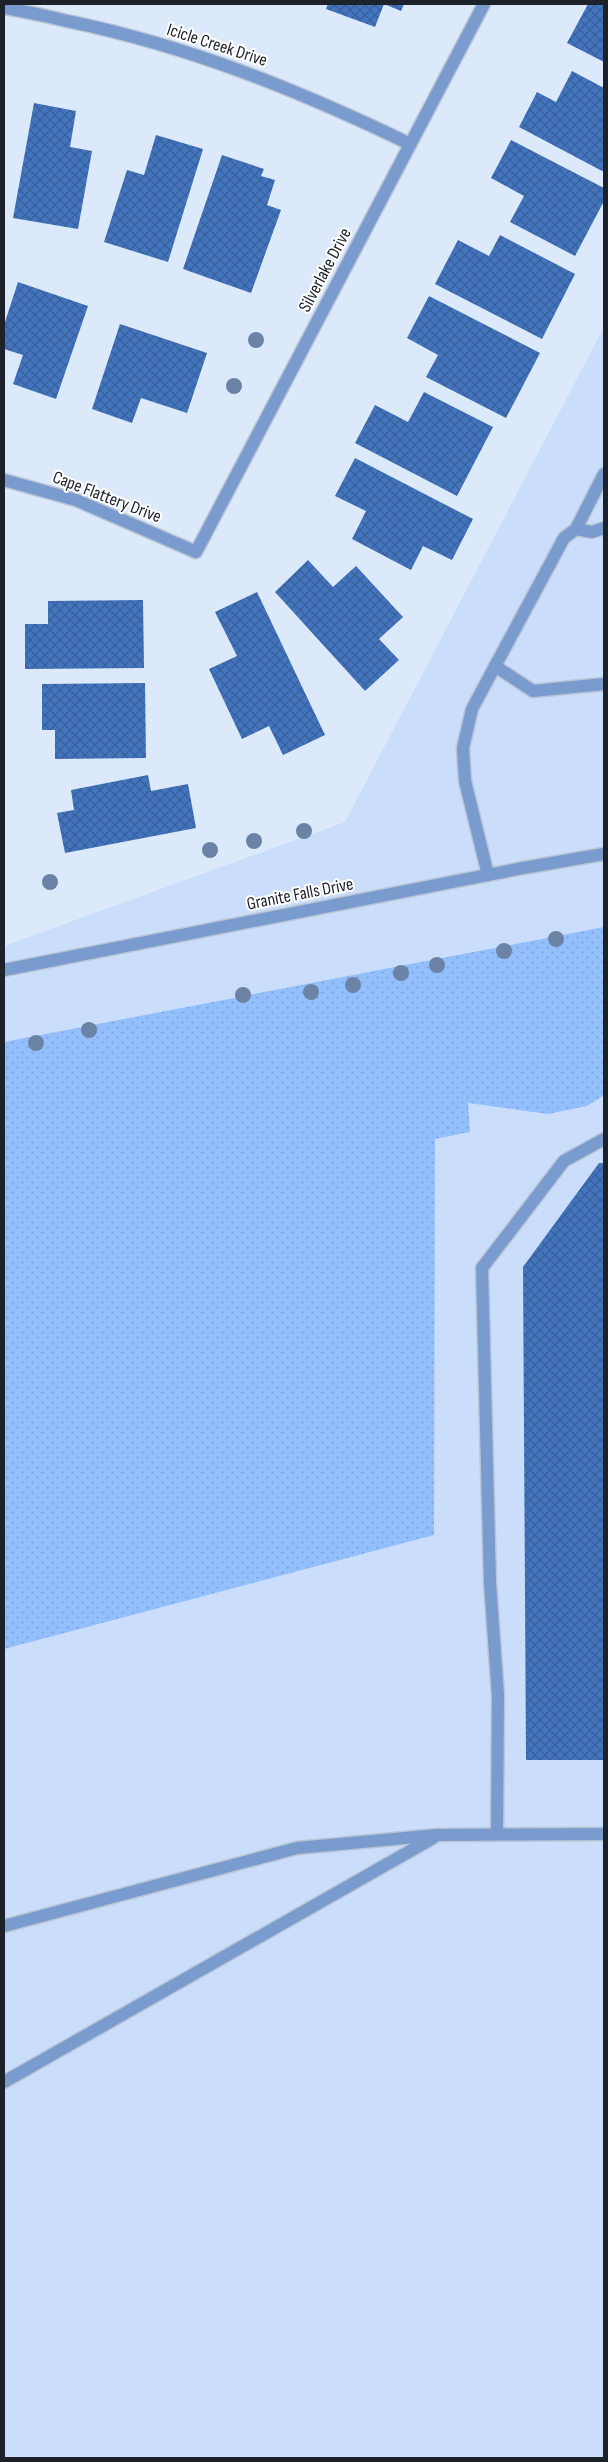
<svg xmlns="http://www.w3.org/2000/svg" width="608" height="2462" viewBox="0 0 608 2462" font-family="'Sofia Sans Condensed',sans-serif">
	<defs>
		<pattern id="grass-dots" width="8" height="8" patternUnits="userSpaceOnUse" patternTransform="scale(1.25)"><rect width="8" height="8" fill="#94bffd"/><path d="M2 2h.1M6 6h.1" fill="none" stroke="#7fa4d9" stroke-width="1.8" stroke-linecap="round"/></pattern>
		<pattern id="building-cross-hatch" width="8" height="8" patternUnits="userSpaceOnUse" patternTransform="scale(1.25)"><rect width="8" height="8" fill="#4375be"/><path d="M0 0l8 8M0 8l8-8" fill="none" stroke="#37609b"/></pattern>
	</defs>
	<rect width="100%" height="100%" fill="#dce9fb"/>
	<!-- built -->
	<path fill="#cadefb" d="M 604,327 L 604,2458 L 4,2458 L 4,946 L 345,822 Z"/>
	<!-- grass -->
	<path fill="url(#grass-dots)" d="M 604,927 L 604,1095 L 587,1106 L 548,1114 L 468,1103 L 470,1132 L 435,1139 L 434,1535 L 4,1649 L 4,1042 Z"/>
	<!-- building -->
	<g fill="url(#building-cross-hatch)">
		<path d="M 328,4 L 404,4 L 401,11 L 384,4 L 375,27 L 326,9 Z"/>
		<path d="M 588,4 L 604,4 L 604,62 L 567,43 Z"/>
		<path d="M 572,71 L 604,88 L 604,172 L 519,127 L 537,92 L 556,102 Z"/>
		<path d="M 34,103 L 76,111 L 70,147 L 92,151 L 78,229 L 13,218 Z"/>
		<path d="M 156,135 L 203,149 L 168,262 L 104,242 L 127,170 L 144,175 Z"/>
		<path d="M 511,140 L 604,188 L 604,201 L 575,256 L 510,222 L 524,196 L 491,178 Z"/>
		<path d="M 222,155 L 264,169 L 261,176 L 275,180 L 267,205 L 281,210 L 251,293 L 183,269 Z"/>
		<path d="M 500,235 L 575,274 L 542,339 L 435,284 L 458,240 L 489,256 Z"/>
		<path d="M 18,282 L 88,306 L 56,399 L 13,384 L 23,355 L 4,349 L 4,325 Z"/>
		<path d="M 429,296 L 540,353 L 506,418 L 426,377 L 438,355 L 407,338 Z"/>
		<path d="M 120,324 L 207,353 L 187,413 L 141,398 L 132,423 L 92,409 Z"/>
		<path d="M 424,392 L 493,427 L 457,496 L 355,443 L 375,405 L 408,422 Z"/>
		<path d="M 355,458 L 473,519 L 452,560 L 423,546 L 411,570 L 352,539 L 366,511 L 335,496 Z"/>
		<path d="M 308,560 L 333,587 L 356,566 L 403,617 L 379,639 L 399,660 L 365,691 L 275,592 Z"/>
		<path d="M 257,592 L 325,735 L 283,755 L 269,726 L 242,739 L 209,669 L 237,656 L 215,612 Z"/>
		<path d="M 143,600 L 144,668 L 25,669 L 25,624 L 48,624 L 48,601 Z"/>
		<path d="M 145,683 L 146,758 L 55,759 L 55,730 L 42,730 L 42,684 Z"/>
		<path d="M 148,775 L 151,791 L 188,784 L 196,828 L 65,853 L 57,813 L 74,810 L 71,790 Z"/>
		<path d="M 599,1163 L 604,1163 L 604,1760 L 526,1760 L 523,1267 Z"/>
	</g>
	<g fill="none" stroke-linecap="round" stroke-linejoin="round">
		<!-- minor casing -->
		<g stroke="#b9c5d5" stroke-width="15">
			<g id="minor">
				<path d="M 4,8 C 25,11 46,16 67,21 C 189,46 298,90 410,144"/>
				<path d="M 4,480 L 76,500 L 196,552 L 484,4"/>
				<path d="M 576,529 L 604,474"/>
				<path d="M 495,666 L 533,691 L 604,684"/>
				<path d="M 488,875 L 465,781 L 463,748 L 472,709 L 564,538 L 576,529 L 592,532 L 604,528"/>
				<path d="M 4,970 L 523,868 L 604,854"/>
				<path d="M 497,1834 L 498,1696 L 490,1583 L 482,1268 L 564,1161 L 604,1139"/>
				<path d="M 4,1926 L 297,1848 L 437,1835 L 604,1834"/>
				<path d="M 4,2082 L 433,1838"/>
			</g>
		</g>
		<!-- minor -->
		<use href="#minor" stroke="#799bce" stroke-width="12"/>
	</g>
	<!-- trees -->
	<g fill="#6b84a6">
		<circle cx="256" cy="340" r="8"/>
		<circle cx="234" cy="386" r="8"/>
		<circle cx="304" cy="831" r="8"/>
		<circle cx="254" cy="841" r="8"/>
		<circle cx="210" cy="850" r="8"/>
		<circle cx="50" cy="882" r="8"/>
		<circle cx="556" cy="939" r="8"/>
		<circle cx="504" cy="951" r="8"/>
		<circle cx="437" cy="965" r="8"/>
		<circle cx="401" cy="973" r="8"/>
		<circle cx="353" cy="985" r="8"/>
		<circle cx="311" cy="992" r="8"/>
		<circle cx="243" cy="995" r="8"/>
		<circle cx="89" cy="1030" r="8"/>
		<circle cx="36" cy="1043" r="8"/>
	</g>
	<g text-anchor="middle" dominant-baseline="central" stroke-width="4" stroke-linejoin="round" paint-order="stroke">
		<!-- street labels -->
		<g font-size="18" fill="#1c212a" stroke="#fff">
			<text transform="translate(217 45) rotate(18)">Icicle Creek Drive</text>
			<text transform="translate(325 270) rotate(-62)">Silverlake Drive</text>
			<text transform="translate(107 497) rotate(21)">Cape Flattery Drive</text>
			<text transform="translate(300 894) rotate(-11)">Granite Falls Drive</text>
		</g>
	</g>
	<!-- border -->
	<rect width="608" height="2462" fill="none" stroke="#1c212a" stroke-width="10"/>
</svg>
